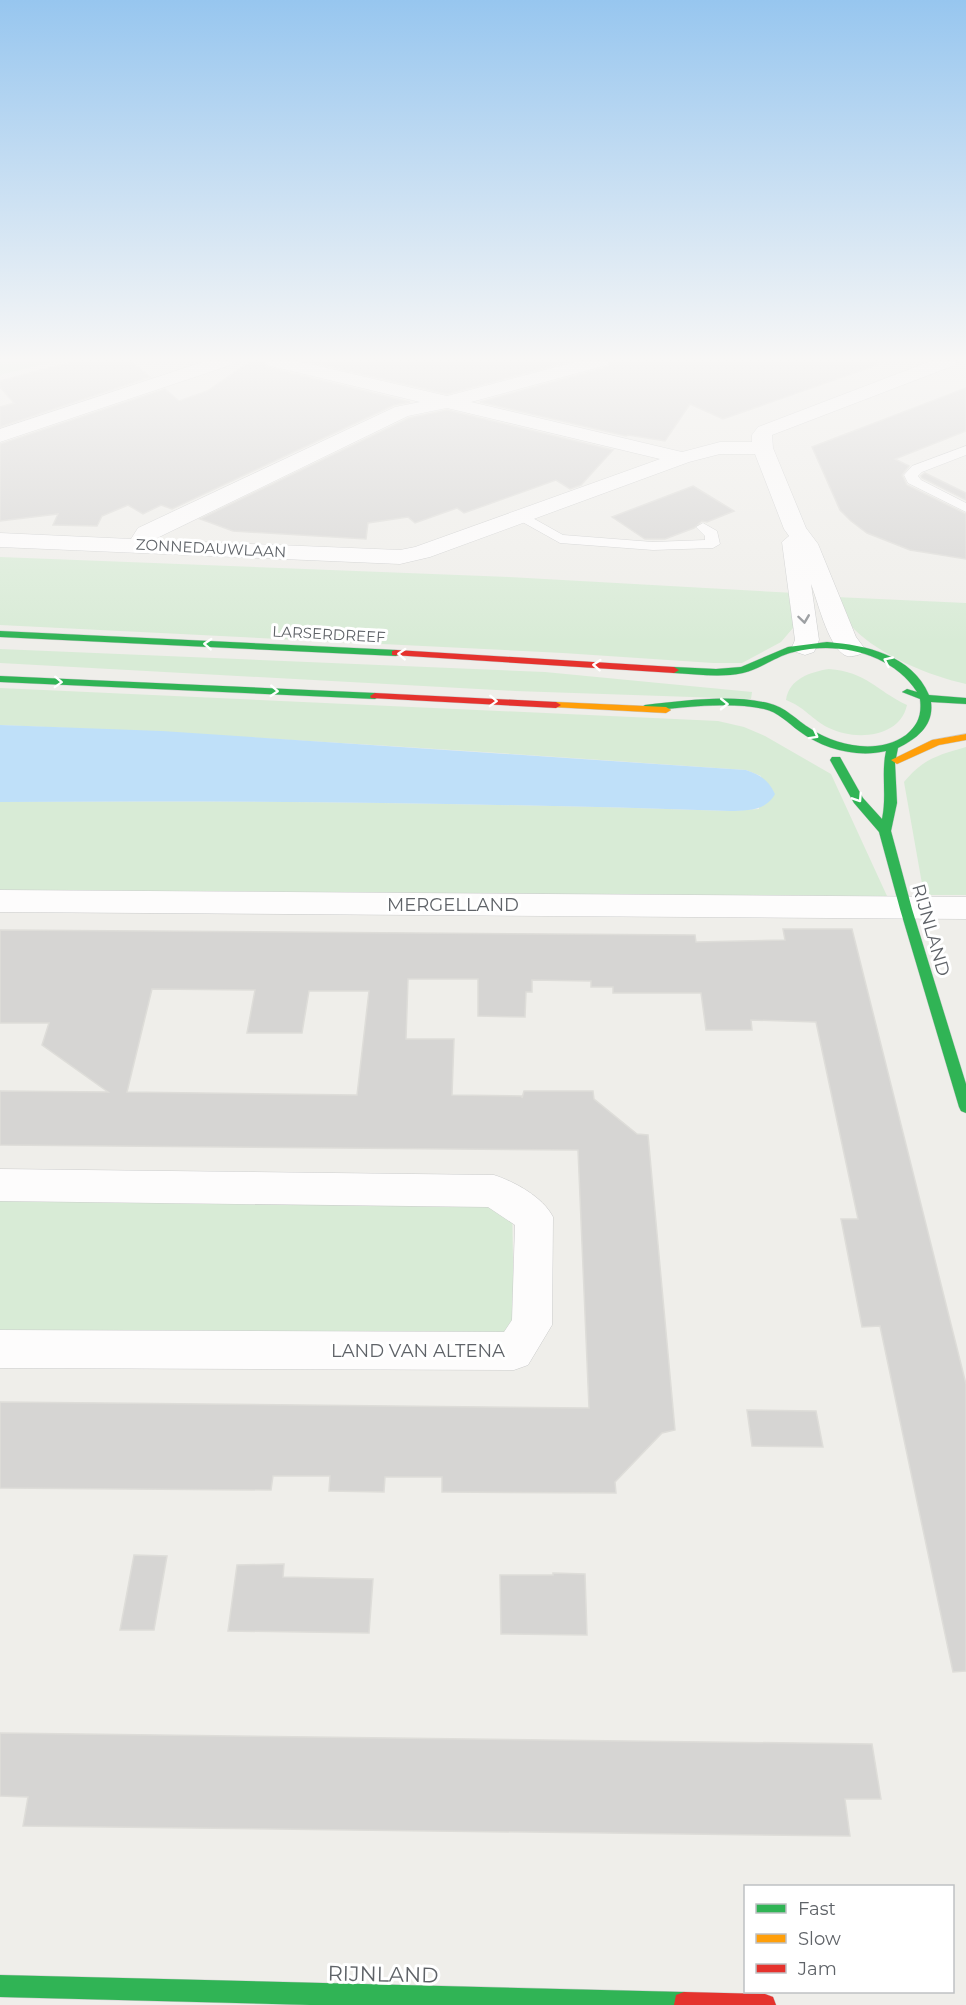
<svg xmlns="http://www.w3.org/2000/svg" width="966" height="2005" viewBox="0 0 966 2005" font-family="Montserrat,sans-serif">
	<rect width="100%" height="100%" fill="#efeeea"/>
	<!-- green -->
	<g fill="#d8ebd6">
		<path d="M 0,361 L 55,361 L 0,375 Z"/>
		<path d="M 0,557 L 509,577 L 795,593 L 793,628 L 781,642 L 742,663 L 713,663 L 563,653 L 0,625 Z"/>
		<path d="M 836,597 L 966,603 L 966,684 C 930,676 881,656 854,629 C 846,621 841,607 836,597 Z"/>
		<path d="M 0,649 L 545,672 L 752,692 L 751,699 L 515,691 L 0,663 Z"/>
		<path d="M 829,669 C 867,672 875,690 907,705 C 900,738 855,741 829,728 C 812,720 805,707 786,700 C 789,679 810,672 829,669 Z"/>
		<path d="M 0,688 L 718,721 L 744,727 L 765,736 L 831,774 L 887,896 L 0,893 L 0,802 C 243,800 487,803 730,811 L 759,809 L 761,776 L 746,770 C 497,753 249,735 0,725 Z"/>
		<path d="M 966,747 L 966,895 L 924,895 L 904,782 C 923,759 938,755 966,747 Z"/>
		<path d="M 0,1192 L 512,1197 L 514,1327 L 502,1339 L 0,1334 Z"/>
	</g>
	<!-- water -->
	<path fill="#bfe0f9" d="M 0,725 L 162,731 L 746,770 C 760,775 768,779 775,794 C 766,811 748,810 730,811 C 487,803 243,800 0,802 Z"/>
	<!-- building -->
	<g fill="#d6d5d3" stroke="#deddd9" stroke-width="1.5" fill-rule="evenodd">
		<path d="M 75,361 L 131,361 L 150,377 L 0,427 L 0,407 L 14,403 L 0,387 L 0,381 Z"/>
		<path d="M 251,361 L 263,361 L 266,367 L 410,402 L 394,405 L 172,509 L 161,505 L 143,514 L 128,505 L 102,516 L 97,526 L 53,525 L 58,514 L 0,521 L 0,444 L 165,389 L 179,401 L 207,391 Z"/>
		<path d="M 306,361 L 571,361 L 447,394 Z"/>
		<path d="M 611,361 L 877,361 L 877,365 L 723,419 L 690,404 L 665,441 L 628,435 L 626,436 L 480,402 L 608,367 Z"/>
		<path d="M 966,388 L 966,431 L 895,459 L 909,466 L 902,475 L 907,485 L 966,514 L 966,559 L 910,550 L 867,533 L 851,521 L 840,510 L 812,447 Z"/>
		<path d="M 447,410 L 613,450 L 581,485 L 570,489 L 556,480 L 464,513 L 457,508 L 415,523 L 408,517 L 368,523 L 366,539 L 233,531 L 200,519 L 409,418 Z"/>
		<path d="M 925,473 L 966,493 L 966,500 L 922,478 L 921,476 Z"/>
		<path d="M 693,486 L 734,511 L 707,522 L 702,521 L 694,528 L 665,539 L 645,539 L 612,517 Z"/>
		<path d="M 783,929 L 852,929 L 966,1384 L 966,1671 L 953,1672 L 880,1326 L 862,1327 L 841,1219 L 858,1219 L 816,1022 L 751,1020 L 752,1030 L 706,1030 L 701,993 L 613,993 L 613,987 L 591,987 L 591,981 L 532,980 L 532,992 L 526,992 L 525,1017 L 478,1016 L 478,979 L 408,979 L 406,1039 L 454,1039 L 452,1095 L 522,1096 L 522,1098 L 524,1091 L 593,1091 L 594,1099 L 637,1134 L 648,1135 L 675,1430 L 662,1433 L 615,1482 L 616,1493 L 442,1492 L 442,1477 L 385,1477 L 384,1492 L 329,1491 L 330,1476 L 273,1476 L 271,1490 L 0,1488 L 0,1402 L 589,1408 L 578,1150 L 0,1145 L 0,1091 L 108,1092 L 42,1045 L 49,1023 L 0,1023 L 0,930 L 695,935 L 696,942 L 785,940 ZM 152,989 L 255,990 L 247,1033 L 302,1033 L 309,991 L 369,991 L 357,1095 L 127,1092 Z"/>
		<path d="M 747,1410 L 816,1411 L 823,1447 L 752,1446 Z"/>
		<path d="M 134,1555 L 167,1556 L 154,1630 L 120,1630 Z"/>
		<path d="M 284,1564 L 283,1577 L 373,1579 L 369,1633 L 228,1631 L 237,1565 Z"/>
		<path d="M 553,1573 L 585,1574 L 587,1635 L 501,1634 L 500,1575 L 553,1575 Z"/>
		<path d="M 0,1733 L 872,1744 L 881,1799 L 845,1799 L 850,1836 L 23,1826 L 28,1797 L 0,1796 Z"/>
	</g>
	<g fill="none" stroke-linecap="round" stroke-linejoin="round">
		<!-- lane casing -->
		<g stroke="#cbcccc" stroke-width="1">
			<g id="lane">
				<path d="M 966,446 L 966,455 L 922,472 L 918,476 L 921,480 L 966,503 L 966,512 L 908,483 L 904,475 L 912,466 Z"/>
				<path d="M 522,512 L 563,535 L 653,542 L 705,540 L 705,536 L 696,527 L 703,523 L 717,531 L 720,544 L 713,548 L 653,550 L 560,543 L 517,519 L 515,516 L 517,513 Z"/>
			</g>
		</g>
		<!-- street casing -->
		<g stroke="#cbcccc" stroke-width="1">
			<g id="street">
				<path d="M 206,361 L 233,361 L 231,365 L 0,442 L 0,429 Z"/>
				<path d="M 265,361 L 297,361 L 447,396 L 579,361 L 609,361 L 607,365 L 471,402 L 682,452 L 720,442 L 752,442 L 752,435 L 758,427 L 931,361 L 957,361 L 955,365 L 772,435 L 773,448 L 806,528 L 818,544 L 856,637 L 865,649 L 861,654 C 855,656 848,658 843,654 C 827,642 818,602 811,584 L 819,640 L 814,652 L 805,655 L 796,652 L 792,647 L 795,640 L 782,542 L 789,536 L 784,529 L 755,454 L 720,454 L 689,462 L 430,557 L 400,564 L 0,547 L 0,533 L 131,539 L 138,528 L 395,407 L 420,402 L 267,365 ZM 447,408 L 660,459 L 415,547 L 400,550 L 153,540 L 408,416 Z"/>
				<path d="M 0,890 L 966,897 L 966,919 L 0,912 Z"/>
				<path d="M 0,1169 L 494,1175 C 515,1182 543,1197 553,1217 L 552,1325 L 528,1365 L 514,1370 L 0,1368 L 0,1330 L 504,1332 L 512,1320 L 515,1225 L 488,1207 L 0,1201 Z"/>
			</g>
		</g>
		<!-- fast casing -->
		<g stroke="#cacacb" stroke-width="1">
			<g id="fast">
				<path d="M 0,631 L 396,650 L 401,653 L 396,656 L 0,637 Z"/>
				<path d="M 827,642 C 866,645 912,655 929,695 L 966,698 L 966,704 L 931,702 C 934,725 918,738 898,748 L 895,763 L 897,803 L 891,831 L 912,909 L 966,1084 L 966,1113 L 961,1111 L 959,1107 L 900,909 L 879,832 L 854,803 L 830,760 L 832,757 L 840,757 L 863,798 L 882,819 C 887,796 881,773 886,751 C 857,758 823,749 799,731 C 788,723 778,712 764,709 C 726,701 684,708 645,711 L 640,708 L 645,705 C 685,701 728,694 768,703 C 786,707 796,720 811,729 C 837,746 878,755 906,735 C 918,725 922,715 920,699 L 902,692 L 907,689 L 917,692 C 892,653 837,641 794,652 C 776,656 761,669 743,673 C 720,678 697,674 674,673 L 669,670 L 674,667 L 716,669 L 741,667 L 788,647 Z"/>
				<path d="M 0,676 L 375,693 L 380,696 L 375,699 L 0,682 Z"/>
				<path d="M 0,1975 L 684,1992 L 692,1995 L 695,2003 L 694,2005 L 310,2005 L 0,1997 Z"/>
			</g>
		</g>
		<!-- slow casing -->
		<g stroke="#cacacb" stroke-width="1">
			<g id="slow">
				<path d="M 556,702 L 666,707 L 671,710 L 666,713 L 552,707 L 552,703 Z"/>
				<path d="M 966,734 L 966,740 L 939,745 L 897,764 L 891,760 L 932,740 Z"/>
			</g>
		</g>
		<!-- jam casing -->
		<g stroke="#cacacb" stroke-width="1">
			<g id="jam">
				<path d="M 396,650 L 674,667 L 679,670 L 674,673 L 392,655 L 392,651 Z"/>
				<path d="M 375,693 L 556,702 L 561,705 L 556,708 L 371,698 L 370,696 Z"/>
				<path d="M 684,1992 L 765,1994 L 773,1997 L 776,2005 L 674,2005 L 676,1995 Z"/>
			</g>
		</g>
		<!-- lane -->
		<use href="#lane" fill="#fdfcfc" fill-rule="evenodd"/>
		<!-- street -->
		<use href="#street" fill="#fdfcfc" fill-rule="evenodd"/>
		<!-- fast -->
		<use href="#fast" fill="#30b455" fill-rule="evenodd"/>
		<!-- slow -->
		<use href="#slow" fill="#ff9f0a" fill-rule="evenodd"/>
		<!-- jam -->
		<use href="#jam" fill="#e5322d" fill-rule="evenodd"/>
	</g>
	<!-- one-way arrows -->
	<defs><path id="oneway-chevron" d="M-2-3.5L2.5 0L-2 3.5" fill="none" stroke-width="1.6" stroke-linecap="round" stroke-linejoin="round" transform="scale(1.5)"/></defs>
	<use stroke="#96999c" href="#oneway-chevron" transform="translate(804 619) rotate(82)"/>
	<g stroke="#fff">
		<use href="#oneway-chevron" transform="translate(208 644) rotate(-177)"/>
		<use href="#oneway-chevron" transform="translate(402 654) rotate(-177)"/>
		<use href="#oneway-chevron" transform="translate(888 661) rotate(-155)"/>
		<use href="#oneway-chevron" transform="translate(597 665) rotate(-176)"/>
		<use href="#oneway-chevron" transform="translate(58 682) rotate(2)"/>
		<use href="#oneway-chevron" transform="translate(274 691) rotate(3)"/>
		<use href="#oneway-chevron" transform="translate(493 701) rotate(2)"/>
		<use href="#oneway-chevron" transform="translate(724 704) rotate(1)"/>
		<use href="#oneway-chevron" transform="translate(814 735) rotate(29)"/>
		<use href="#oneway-chevron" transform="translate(858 798) rotate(57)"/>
	</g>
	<!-- sky -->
	<linearGradient id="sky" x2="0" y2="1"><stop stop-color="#97c6ef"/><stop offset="0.56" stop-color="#f8f7f6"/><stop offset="1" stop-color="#f8f7f6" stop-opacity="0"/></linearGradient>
	<rect width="966" height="642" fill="url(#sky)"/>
	<g text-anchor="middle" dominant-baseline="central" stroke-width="6" stroke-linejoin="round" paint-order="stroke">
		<!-- far-street labels -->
		<g font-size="15" fill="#5f6368" stroke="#fff">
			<text transform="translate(211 548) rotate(3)">ZONNEDAUWLAAN</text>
			<text transform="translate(329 634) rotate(3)">LARSERDREEF</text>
		</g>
		<!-- street labels -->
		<g font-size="18" fill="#5f6368" stroke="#fff">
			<text x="453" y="905">MERGELLAND</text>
			<text transform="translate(931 930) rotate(74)">RIJNLAND</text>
			<text x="418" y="1351">LAND VAN ALTENA</text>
		</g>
		<!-- near-street labels -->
		<g font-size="21" fill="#5f6368" stroke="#fff">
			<text transform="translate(383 1974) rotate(1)">RIJNLAND</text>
		</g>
	</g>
	<!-- legend -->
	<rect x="744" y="1885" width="210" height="108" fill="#ffffff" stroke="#bfc1c3" stroke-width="1.5"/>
	<rect x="756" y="1904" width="30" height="9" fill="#30b455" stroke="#bfc1c3" stroke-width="1.5"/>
	<text x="798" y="1915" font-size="18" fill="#5f6368">Fast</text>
	<rect x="756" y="1934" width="30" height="9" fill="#ff9f0a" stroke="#bfc1c3" stroke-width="1.5"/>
	<text x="798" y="1945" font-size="18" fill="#5f6368">Slow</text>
	<rect x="756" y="1964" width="30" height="9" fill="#e5322d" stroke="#bfc1c3" stroke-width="1.5"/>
	<text x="798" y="1975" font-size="18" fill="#5f6368">Jam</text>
</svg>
